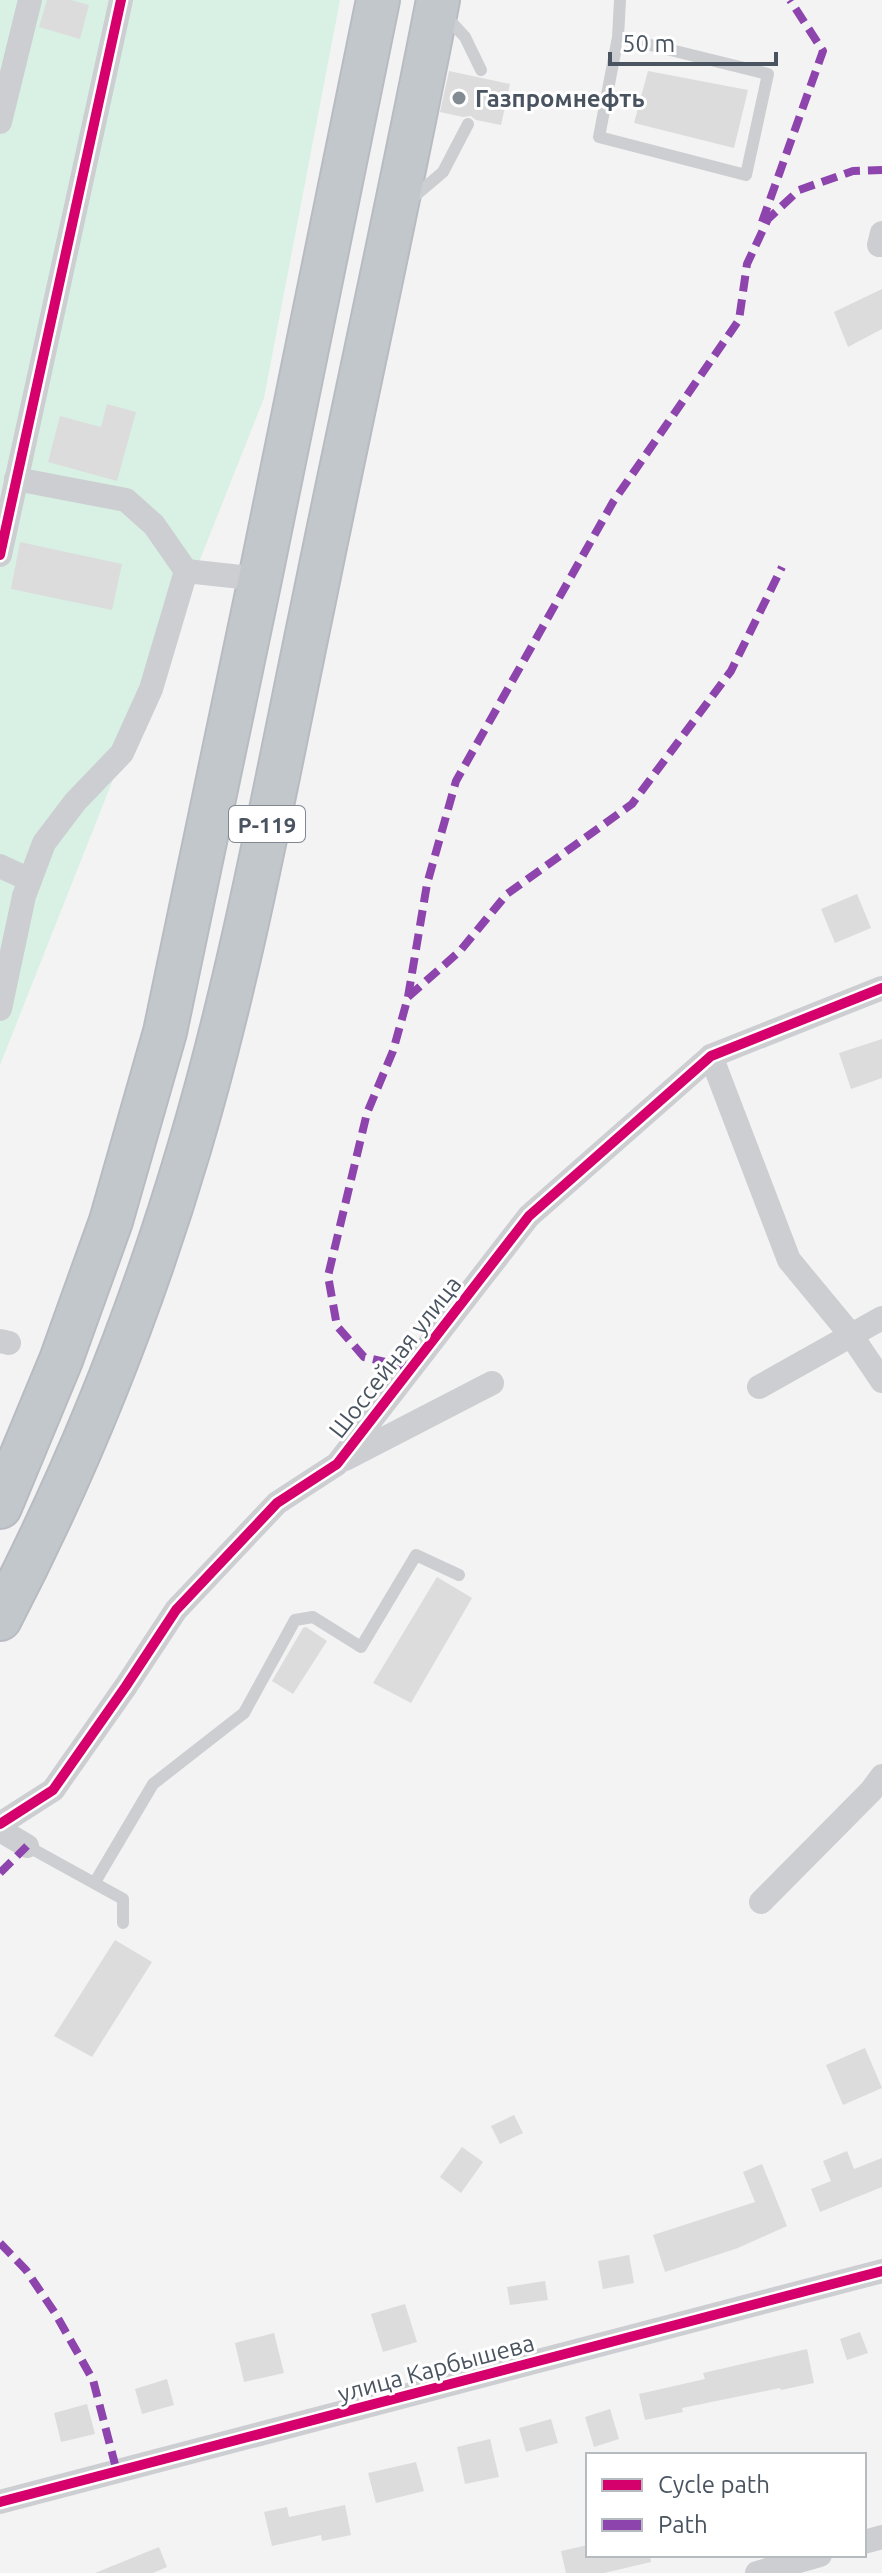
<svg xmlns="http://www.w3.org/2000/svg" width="882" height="2573" viewBox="0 0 882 2573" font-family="Ubuntu,sans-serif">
	<rect width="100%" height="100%" fill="#f3f3f3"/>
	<!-- green -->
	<path fill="#d8f1e4" d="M 0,0 L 340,0 L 264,398 L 0,1065 Z"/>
	<!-- building -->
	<g fill="#dcdcdd">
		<path d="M 47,0 L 71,0 L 89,5 L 80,39 L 39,27 Z"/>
		<path d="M 449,71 L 510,84 L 501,125 L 476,120 L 471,116 L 463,117 L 440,112 Z"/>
		<path d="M 648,71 L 748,90 L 734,148 L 634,123 Z"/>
		<path d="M 882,289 L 882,329 L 848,347 L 834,312 Z"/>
		<path d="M 107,404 L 136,412 L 117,481 L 48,462 L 60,416 L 101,427 Z"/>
		<path d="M 20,542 L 122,564 L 112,610 L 11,589 Z"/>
		<path d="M 857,894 L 871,928 L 835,943 L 821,909 Z"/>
		<path d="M 882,1039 L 882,1078 L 851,1089 L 839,1053 Z"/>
		<path d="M 437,1577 L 472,1598 L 411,1703 L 373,1683 Z"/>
		<path d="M 306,1627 L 327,1641 L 293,1694 L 272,1681 L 303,1628 Z"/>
		<path d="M 115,1940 L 152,1962 L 92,2057 L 54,2036 Z"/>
		<path d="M 865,2048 L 882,2088 L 843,2105 L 826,2065 Z"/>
		<path d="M 514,2115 L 523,2133 L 500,2144 L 491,2126 Z"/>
		<path d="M 462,2147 L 483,2162 L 461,2193 L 440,2177 Z"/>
		<path d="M 847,2151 L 854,2169 L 882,2158 L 882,2187 L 820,2212 L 811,2189 L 831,2181 L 823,2161 Z"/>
		<path d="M 762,2164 L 787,2226 L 738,2248 L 665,2272 L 653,2235 L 755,2202 L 743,2172 Z"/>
		<path d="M 629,2255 L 634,2283 L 603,2289 L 598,2261 Z"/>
		<path d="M 545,2281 L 548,2300 L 510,2305 L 507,2287 Z"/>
		<path d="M 405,2304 L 417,2342 L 383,2352 L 371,2314 Z"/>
		<path d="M 860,2332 L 868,2353 L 847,2360 L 840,2339 Z"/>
		<path d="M 274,2333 L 284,2373 L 244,2382 L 235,2343 Z"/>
		<path d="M 807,2349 L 814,2383 L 781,2390 L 780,2388 L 682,2408 L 683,2412 L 645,2420 L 639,2394 L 705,2379 L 703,2373 Z"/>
		<path d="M 167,2379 L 174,2405 L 142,2414 L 135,2389 Z"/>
		<path d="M 87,2404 L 95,2434 L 61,2442 L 54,2413 Z"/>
		<path d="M 610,2409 L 619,2439 L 594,2447 L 585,2417 Z"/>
		<path d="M 551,2419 L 558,2443 L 526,2452 L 519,2428 Z"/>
		<path d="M 490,2439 L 499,2477 L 465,2484 L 457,2447 Z"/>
		<path d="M 416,2462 L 424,2491 L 376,2503 L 368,2473 Z"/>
		<path d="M 345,2505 L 351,2535 L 322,2541 L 321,2535 L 272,2546 L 264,2512 L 287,2507 L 289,2517 Z"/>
		<path d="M 588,2545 L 588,2555 L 650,2555 L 651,2562 L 604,2573 L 566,2573 L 561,2551 Z"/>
		<path d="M 159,2547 L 167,2567 L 153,2573 L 95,2573 Z"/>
	</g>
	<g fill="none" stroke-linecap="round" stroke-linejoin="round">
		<!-- trunk casing -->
		<g stroke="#b8bcc2" stroke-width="46">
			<g id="trunk">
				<path d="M 0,1507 L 61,1360 L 111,1221 L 165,1032 L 260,579 L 378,0"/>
				<path d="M 0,1619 C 78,1469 141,1311 189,1149 C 242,971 275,787 313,605 C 354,403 399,202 438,0"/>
			</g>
		</g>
		<!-- service -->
		<g stroke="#cdced1" stroke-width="12">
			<path d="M 443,13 L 465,37 L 481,70"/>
			<path d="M 618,37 L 768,74 L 746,175 L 599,137 L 618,37 L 620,0"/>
			<path d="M 410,200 L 443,172 L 468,124"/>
			<path d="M 27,1846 L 123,1899 L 123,1923"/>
			<path d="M 95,1882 L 153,1784 L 244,1713 L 295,1620 L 313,1617 L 361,1647 L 416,1555 L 459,1575"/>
		</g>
		<!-- minor -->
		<g stroke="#cdced1" stroke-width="24">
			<path d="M 0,122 L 30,0"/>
			<path d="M 879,245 L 882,233"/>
			<path d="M 16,479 L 126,500 L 154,525 L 186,571"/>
			<path d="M 0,555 L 121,0"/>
			<path d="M 0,866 L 30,880"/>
			<path d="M 0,1009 L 24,896 L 44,843 L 75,802 L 122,753 L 151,689 L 186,571 L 260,579"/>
			<path d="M 711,1056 L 789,1260 L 851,1335 L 882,1381"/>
			<path d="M 0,1341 L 9,1343"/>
			<path d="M 759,1387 L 882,1318"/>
			<path d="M 345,1459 L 492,1383"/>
			<path d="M 0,1824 L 53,1790 L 126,1686 L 176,1610 L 277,1503 L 337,1464 L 529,1216 L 711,1056 L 882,988"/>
			<path d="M 0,1830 L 27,1846"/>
			<path d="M 761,1902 L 871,1791 L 882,1776"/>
			<path d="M 0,2502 L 882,2271"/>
			<path d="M 864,2542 L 882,2537"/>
			<path d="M 757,2573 L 820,2555"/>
		</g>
		<!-- trunk -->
		<use href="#trunk" stroke="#c2c7cc" stroke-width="42"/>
		<!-- quiet -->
		<g stroke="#8e44ad" stroke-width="8" stroke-dasharray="16 8" stroke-linecap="butt">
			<path d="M 762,222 L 823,51 L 790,0"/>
			<path d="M 408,997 L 460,951 L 507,894 L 632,804 L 731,671 L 782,567"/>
			<path d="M 412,1368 L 364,1357 L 337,1326 L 328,1276 L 367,1113 L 393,1051 L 408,997 L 427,884 L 456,781 L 613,502 L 739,320 L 747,264 L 768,219 L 799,190 L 853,171 L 882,170"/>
			<path d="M 0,1873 L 27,1846"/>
			<path d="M 0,2243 L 26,2270 L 55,2313 L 93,2380 L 117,2472"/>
		</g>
		<!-- cycleway casing -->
		<g stroke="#fff" stroke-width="15">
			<g id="cycleway">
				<path d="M 0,555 L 121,0"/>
				<path d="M 0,1824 L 53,1790 L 126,1686 L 176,1610 L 277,1503 L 337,1464 L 529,1216 L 711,1056 L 882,988"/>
				<path d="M 0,2502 L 882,2271"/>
			</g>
		</g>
		<!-- cycleway -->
		<use href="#cycleway" stroke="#d6006c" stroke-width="10"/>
	</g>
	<!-- markers -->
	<circle fill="#848c93" stroke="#fff" stroke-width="3" cx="459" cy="98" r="8"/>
	<g text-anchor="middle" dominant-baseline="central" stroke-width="6" stroke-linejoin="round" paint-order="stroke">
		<!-- shield labels -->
		<rect fill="#fff" stroke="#808790" stroke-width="2" x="229" y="806" width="76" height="36" rx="6"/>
		<g font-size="22" font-weight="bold" fill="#495460">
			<text x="267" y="824">Р-119</text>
		</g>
		<!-- poi labels -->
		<g font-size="24" font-weight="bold" fill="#495460" stroke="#fff" text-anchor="start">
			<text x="475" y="98">Газпромнефть</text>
		</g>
		<!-- street labels -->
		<g font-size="24" fill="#495460" stroke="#fff">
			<text transform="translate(395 1357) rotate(-52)">Шоссейная улица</text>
			<text transform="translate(436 2368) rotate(-15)">улица Карбышева</text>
		</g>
	</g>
	<!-- legend -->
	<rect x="586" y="2453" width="280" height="104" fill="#ffffff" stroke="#b6bbbf" stroke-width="2"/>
	<rect x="602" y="2479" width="40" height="12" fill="#d6006c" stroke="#b6bbbf" stroke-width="2"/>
	<text x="658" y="2493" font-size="24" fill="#495460">Cycle path</text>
	<rect x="602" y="2519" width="40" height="12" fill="#8e44ad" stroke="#b6bbbf" stroke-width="2"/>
	<text x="658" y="2533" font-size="24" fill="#495460">Path</text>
	<!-- scale -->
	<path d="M610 52v12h166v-12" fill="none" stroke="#495460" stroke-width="4"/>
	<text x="622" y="52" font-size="24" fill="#495460" stroke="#ffffff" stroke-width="6" paint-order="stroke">50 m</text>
</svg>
